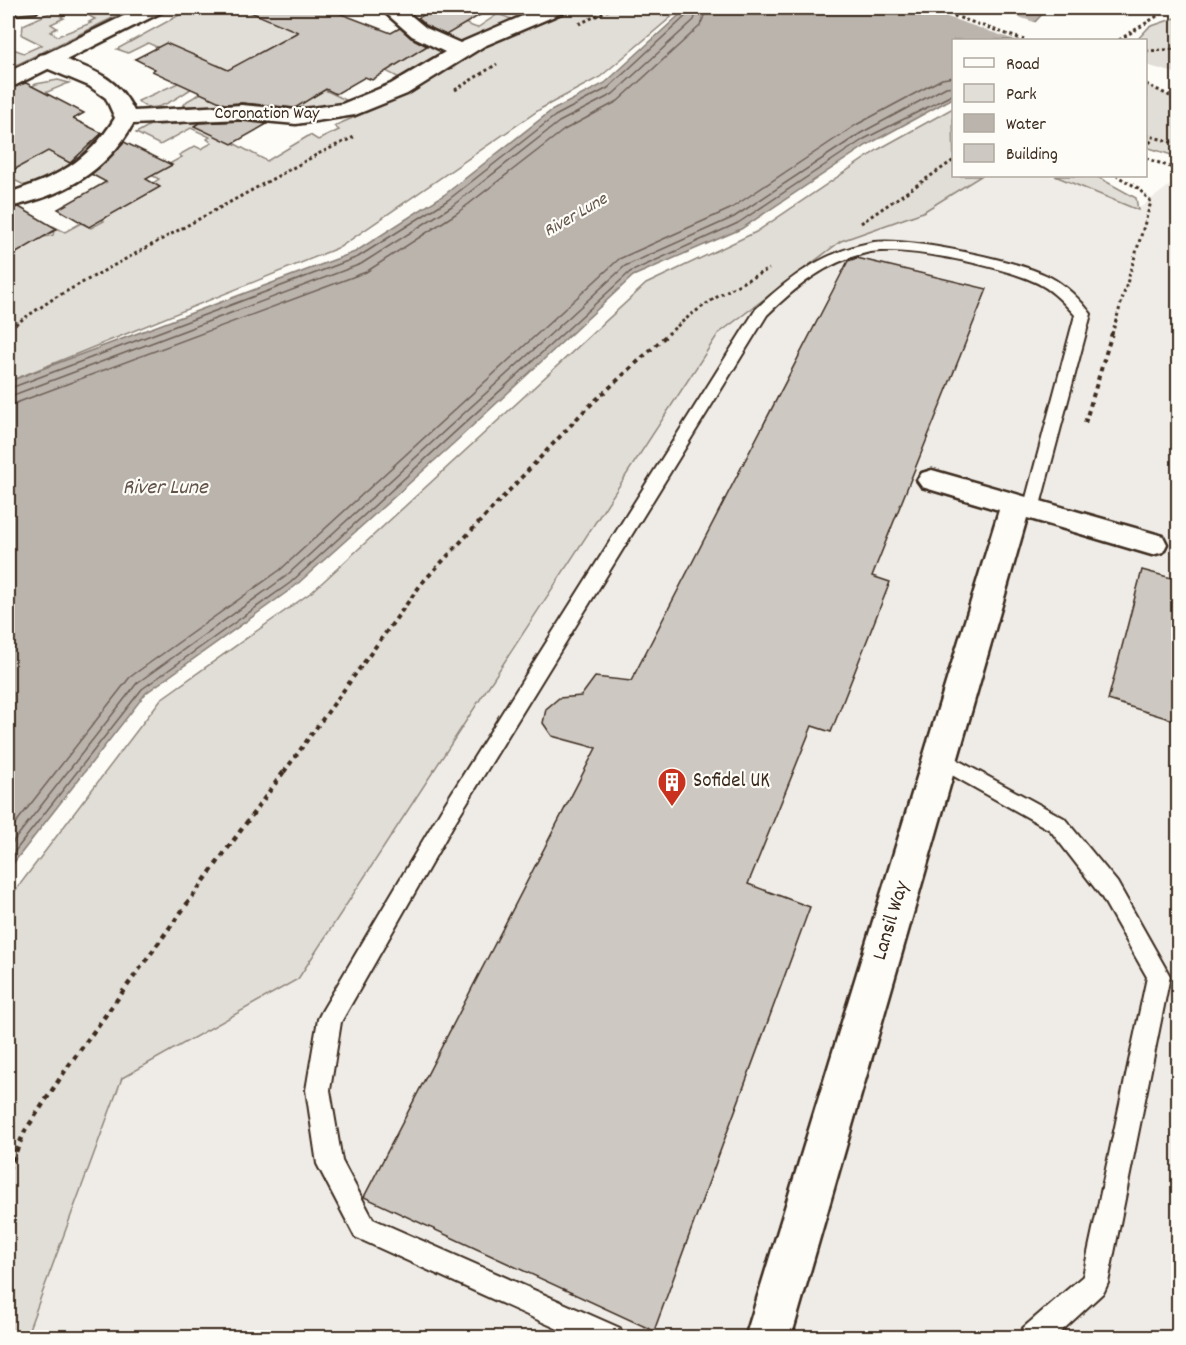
<svg xmlns="http://www.w3.org/2000/svg" width="1186" height="1345" viewBox="0 0 1186 1345" font-family="Dekko,sans-serif">
	<rect width="100%" height="100%" fill="#fdfcf7"/>
	<filter id="ink" filterUnits="userSpaceOnUse"><feTurbulence type="fractalNoise" baseFrequency=".0167" numOctaves="2"/><feDisplacementMap in="SourceGraphic" scale="12" xChannelSelector="R" yChannelSelector="G"/><feConvolveMatrix kernelMatrix="1 2 1 2 8 2 1 2 1" color-interpolation-filters="sRGB"/></filter>
	<g filter="url(#ink)">
		<!-- built -->
		<path fill="#efece7" d="M 981,176 L 1055,176 L 1137,210 L 1178,179 L 1178,1337 L 26,1338 L 122,1078 L 298,979 L 718,334 L 841,241 L 923,212 Z"/>
		<!-- green -->
		<g fill="#e1ded7" stroke="#8e847a" stroke-width="1.5">
			<path d="M 78,8 L 94,8 L 99,10 L 105,8 L 133,8 L 8,69 L 8,63 L 13,60 L 8,57 L 8,47 L 24,53 L 42,45 L 22,35 L 23,25 L 54,11 L 64,15 L 61,17 L 64,18 L 51,24 L 57,28 L 50,32 L 58,36 L 91,23 L 89,22 L 95,19 L 77,9 Z"/>
			<path d="M 192,8 L 242,8 L 254,13 L 293,20 L 337,69 L 305,101 L 325,90 L 352,103 L 304,111 L 247,106 L 263,97 L 264,79 L 214,109 L 196,110 L 196,106 L 183,106 L 187,101 L 212,87 L 226,69 L 218,65 L 208,70 L 148,43 L 128,53 L 117,49 Z"/>
			<path d="M 454,8 L 466,8 L 459,12 L 456,20 L 477,28 L 498,14 L 517,21 C 502,27 474,42 459,41 C 447,41 438,32 429,26 L 458,9 Z"/>
			<path d="M 574,8 L 682,8 L 600,77 L 542,108 L 340,247 L 15,379 L 8,385 L 8,258 L 23,249 L 38,234 L 44,237 L 53,235 L 54,231 L 49,228 L 53,226 L 65,232 L 81,223 L 91,228 L 104,221 L 95,215 L 159,187 L 153,183 L 159,179 L 151,175 L 153,173 L 182,157 L 179,155 L 195,146 L 201,149 L 212,143 L 207,139 L 210,137 L 191,128 L 160,145 L 136,133 L 150,125 L 180,124 L 193,120 L 244,119 L 242,124 L 222,137 L 267,161 L 310,135 L 318,140 L 339,130 L 334,126 L 399,98 L 490,42 L 552,19 Z"/>
			<path d="M 1178,17 L 1178,157 L 1146,147 L 1146,40 L 1137,40 L 1149,27 Z"/>
			<path d="M 405,32 L 431,42 L 444,51 L 443,54 L 403,80 L 384,70 Z"/>
			<path d="M 58,80 L 69,83 L 45,93 L 42,91 L 12,106 L 72,147 L 100,132 L 89,149 L 90,155 L 71,168 L 28,187 L 8,177 L 8,173 L 24,164 L 8,154 L 8,100 L 36,84 Z"/>
			<path d="M 178,83 L 194,87 C 180,95 152,119 138,101 Z"/>
			<path d="M 953,108 L 954,176 L 981,176 L 923,212 L 841,241 L 718,334 L 298,979 L 122,1078 L 26,1337 L 8,1337 L 8,900 L 161,699 L 313,591 L 646,284 L 756,232 L 879,149 Z"/>
			<path d="M 1055,176 L 1096,176 L 1136,198 L 1138,210 Z"/>
		</g>
		<!-- water -->
		<path fill="#bbb4ad" stroke="#887d74" stroke-width="1.5" d="M 687,8 L 1048,8 L 1018,40 L 954,40 L 953,98 L 867,145 L 741,229 L 633,276 L 454,443 L 294,587 L 146,693 L 8,870 L 8,385 L 15,379 L 355,252 L 444,195 L 551,111 L 605,83 Z"/>
		<!-- pier -->
		<g fill="#fdfcf7">
			<path d="M 921,8 L 991,8 L 1037,23 L 1035,26 L 1069,38 L 1071,40 L 1015,40 Z"/>
			<path d="M 1146,65 L 1178,74 L 1178,100 L 1146,84 Z"/>
		</g>
		<g fill="none" stroke-linecap="round" stroke-linejoin="round">
			<!-- shore -->
			<g stroke="#6e6157" stroke-width="1.5">
				<path d="M 8,389 L 358,257 L 448,200 L 555,116 L 608,88 L 688,14 L 690,8"/>
				<path d="M 8,397 L 361,264 L 452,206 L 559,122 L 613,94 L 694,20 L 698,8"/>
				<path d="M 8,406 L 366,272 L 457,213 L 564,130 L 618,101 L 700,26 L 707,8"/>
				<path d="M 8,833 L 130,677 L 280,570 L 619,259 L 730,209 L 856,125 L 942,79 L 954,77"/>
				<path d="M 8,848 L 137,683 L 285,577 L 625,266 L 734,217 L 861,133 L 946,87 L 954,86"/>
				<path d="M 8,860 L 142,689 L 290,583 L 630,272 L 738,223 L 864,139 L 954,94"/>
			</g>
		</g>
		<!-- building -->
		<g fill="#cdc8c2" stroke="#3b2a1e" stroke-width="1.5">
			<path d="M 241,8 L 326,8 L 391,33 L 400,28 L 411,38 L 427,46 L 372,80 L 365,77 L 336,94 L 326,89 L 295,108 L 242,103 L 224,104 L 152,71 L 155,69 L 135,59 L 166,43 L 228,70 L 298,32 Z"/>
			<path d="M 436,8 L 492,8 L 446,35 L 427,26 L 418,18 Z"/>
			<path d="M 26,83 L 84,113 L 73,119 L 102,133 L 70,163 L 48,151 L 8,173 L 8,88 Z"/>
			<path d="M 242,121 L 267,124 L 232,144 L 194,126 L 199,123 Z"/>
			<path d="M 124,142 L 172,165 L 146,179 L 160,187 L 89,227 L 58,209 L 106,182 L 91,174 Z"/>
			<path d="M 19,207 L 57,229 L 8,258 L 8,209 Z"/>
			<path d="M 857,258 L 987,289 L 872,576 L 890,582 L 831,732 L 812,726 L 748,884 L 810,907 L 654,1331 L 364,1197 L 596,748 L 552,736 L 543,723 L 546,709 L 559,698 L 581,696 L 595,677 L 631,681 L 848,261 Z"/>
			<path d="M 1142,570 L 1179,580 L 1179,722 L 1108,700 Z"/>
		</g>
		<g fill="none" stroke-linecap="round" stroke-linejoin="round">
			<!-- service casing -->
			<g stroke="#3b2a1e" stroke-width="4">
				<g id="service">
					<path d="M 874,242 C 910,238 1017,260 1050,277 C 1065,285 1081,300 1091,314 L 1038,513 L 1032,515 L 1026,513 L 1023,509 L 1075,315 C 1065,304 1054,292 1041,285 C 1009,267 901,244 866,253 C 826,262 796,287 767,315 L 455,822 L 341,1022 L 330,1090 L 342,1161 L 373,1219 L 620,1328 L 623,1338 L 578,1338 L 355,1237 L 317,1164 L 306,1090 L 318,1019 L 322,1011 L 441,810 L 756,309 C 791,276 825,251 874,242 Z"/>
					<path d="M 941,751 L 1064,818 L 1117,882 L 1170,976 L 1108,1283 L 1104,1292 L 1054,1338 L 1020,1338 L 1023,1328 L 1083,1276 L 1147,977 L 1101,896 L 1050,830 L 934,765 L 931,759 L 934,753 Z"/>
				</g>
			</g>
			<!-- minor casing -->
			<g stroke="#3b2a1e" stroke-width="5">
				<g id="minor">
					<path d="M 8,8 L 39,8 L 36,12 L 8,14 Z"/>
					<path d="M 380,8 L 402,8 L 426,28 L 460,43 L 541,8 L 567,8 L 564,12 L 484,46 L 407,94 L 355,115 L 296,124 L 242,119 L 133,124 C 106,172 61,197 8,207 L 8,193 C 56,178 88,162 115,118 L 106,98 L 89,86 L 39,65 L 36,60 L 39,55 L 47,54 L 55,55 C 90,70 116,74 134,111 L 242,105 L 296,110 L 342,104 L 391,84 L 445,52 L 412,36 Z"/>
					<path d="M 932,470 L 1163,536 L 1167,544 L 1163,552 L 1152,555 L 1027,518 L 791,1338 L 745,1338 L 999,510 L 922,487 L 917,480 L 922,473 Z"/>
				</g>
			</g>
			<!-- tertiary casing -->
			<g stroke="#3b2a1e" stroke-width="5">
				<path id="tertiary" d="M 140,8 L 165,8 L 162,12 L 16,85 L 8,86 L 8,72 Z"/>
			</g>
			<!-- path-far2 -->
			<g stroke="#3b2a1e" stroke-width="3" stroke-dasharray="3 3" stroke-linecap="butt">
				<path d="M 931,8 L 1024,40"/>
				<path d="M 579,24 L 613,8"/>
				<path d="M 1119,40 L 1170,8"/>
				<path d="M 1146,51 L 1178,49"/>
				<path d="M 1146,84 L 1178,100"/>
				<path d="M 455,90 L 497,64"/>
				<path d="M 1146,135 L 1178,144"/>
				<path d="M 1146,148 L 1153,138"/>
				<path d="M 1146,158 L 1178,170"/>
				<path d="M 861,223 L 954,160"/>
				<path d="M 8,333 L 11,327 L 56,297 L 320,153 L 356,136"/>
				<path d="M 668,334 C 700,305 730,288 769,269"/>
				<path d="M 1112,334 L 1151,202 L 1138,188 L 1117,176"/>
			</g>
			<!-- path-far1 -->
			<g stroke="#3b2a1e" stroke-width="4" stroke-dasharray="4.5 4.5" stroke-linecap="butt">
				<path d="M 1085,423 L 1112,333"/>
				<path d="M 284,772 L 422,583 L 585,410 L 669,333"/>
			</g>
			<!-- path -->
			<path stroke="#3b2a1e" stroke-width="4.5" stroke-dasharray="5 5" stroke-linecap="butt" d="M 8,1170 L 25,1131 L 67,1068 L 285,770"/>
			<!-- service -->
			<use href="#service" fill="#fdfcf7" fill-rule="evenodd"/>
			<!-- minor -->
			<use href="#minor" fill="#fdfcf7" fill-rule="evenodd"/>
			<!-- tertiary -->
			<use href="#tertiary" fill="#fdfcf7" fill-rule="evenodd"/>
		</g>
	</g>
	<!-- icons -->
	<defs>
		<g id="building-pin" transform="scale(1.5)"><path d="M0 17L-7.5 6A9.5 9.5 0 1 1 7.5 6Z" fill="#c8321e" stroke="#fdfcf7"/><path d="M-4-6H4V6H1V3H-1V6H-4ZM-2.5-4.3h1.7v1.8h-1.7ZM.8-4.3h1.7v1.8H.8ZM-2.5-1h1.7V.8h-1.7ZM.8-1h1.7V.8H.8Z" fill="#fff"/></g>
	</defs>
	<g fill-rule="evenodd">
		<use href="#building-pin" x="672" y="782"/>
	</g>
	<g text-anchor="middle" dominant-baseline="central" stroke-width="4.5" stroke-linejoin="round" paint-order="stroke">
		<!-- far-street labels -->
		<g font-size="18" fill="#3b2a1e" stroke="#fdfcf7">
			<text x="267" y="114">Coronation Way</text>
		</g>
		<!-- far-water labels -->
		<g font-size="18" font-style="italic" fill="#615349" stroke="#fdfcf7">
			<text transform="translate(576 216) rotate(-30)">River Lune</text>
		</g>
		<!-- poi labels -->
		<g font-size="21" fill="#3b2a1e" stroke="#fdfcf7" text-anchor="start">
			<text x="693" y="782">Sofidel UK</text>
		</g>
		<!-- street labels -->
		<g font-size="21" fill="#3b2a1e" stroke="#fdfcf7">
			<text transform="translate(892 921) rotate(-73)">Lansil Way</text>
		</g>
		<!-- water labels -->
		<g font-size="22" font-style="italic" fill="#615349" stroke="#fdfcf7">
			<text x="165" y="488">River Lune</text>
		</g>
	</g>
	<!-- margin -->
	<rect width="1186" height="1345" fill="none" stroke="#fdfcf7" stroke-width="30"/>
	<rect x="15" y="15" width="1156" height="1315" fill="none" stroke="#3b2a1e" stroke-width="2" filter="url(#ink)"/>
	<!-- legend -->
	<rect x="952" y="39" width="195" height="138" fill="#fdfcf7" stroke="#afa8a0" stroke-width="1.5"/>
	<rect x="964" y="58" width="30" height="9" fill="#fdfcf7" stroke="#afa8a0" stroke-width="1.5"/>
	<text x="1006" y="69" font-size="18" fill="#3b2a1e">Road</text>
	<rect x="964" y="84" width="30" height="18" fill="#e1ded7" stroke="#afa8a0" stroke-width="1.5"/>
	<text x="1006" y="99" font-size="18" fill="#3b2a1e">Park</text>
	<rect x="964" y="114" width="30" height="18" fill="#bbb4ad" stroke="#afa8a0" stroke-width="1.5"/>
	<text x="1006" y="129" font-size="18" fill="#3b2a1e">Water</text>
	<rect x="964" y="144" width="30" height="18" fill="#cdc8c2" stroke="#afa8a0" stroke-width="1.5"/>
	<text x="1006" y="159" font-size="18" fill="#3b2a1e">Building</text>
</svg>
